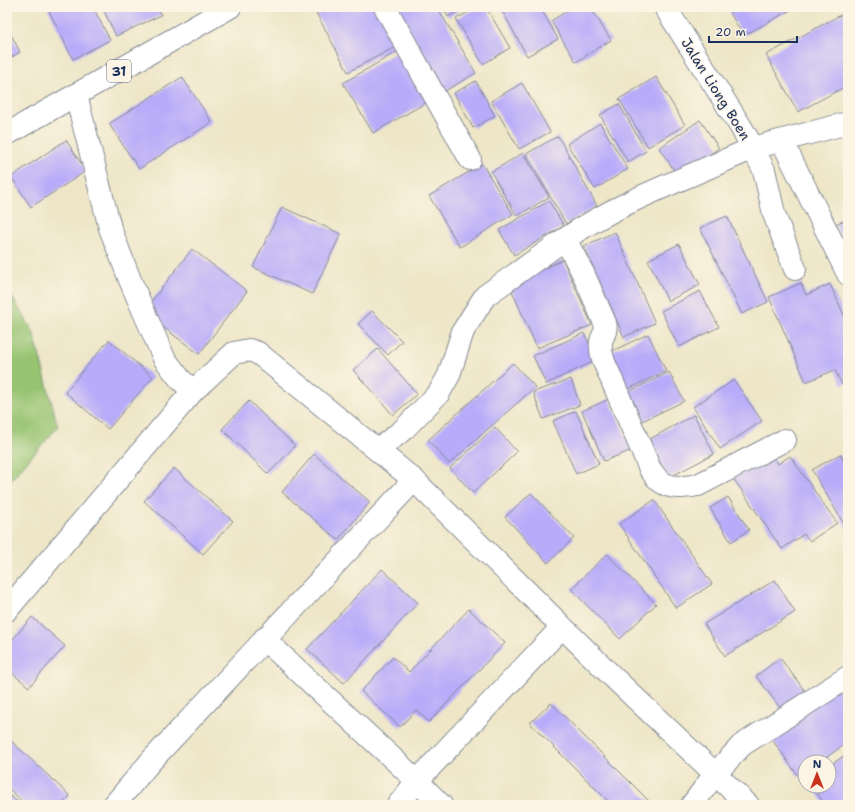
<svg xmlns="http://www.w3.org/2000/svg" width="855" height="812" viewBox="0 0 855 812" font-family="'Shantell Sans',sans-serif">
	<rect width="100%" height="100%" fill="#fcf5e5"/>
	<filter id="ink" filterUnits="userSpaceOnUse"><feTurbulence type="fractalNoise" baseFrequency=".025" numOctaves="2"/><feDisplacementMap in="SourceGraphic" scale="8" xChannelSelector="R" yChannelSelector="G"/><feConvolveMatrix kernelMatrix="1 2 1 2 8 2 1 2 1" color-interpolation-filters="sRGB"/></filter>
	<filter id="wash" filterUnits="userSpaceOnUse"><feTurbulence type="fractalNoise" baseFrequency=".012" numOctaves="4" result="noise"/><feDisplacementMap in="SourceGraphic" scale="16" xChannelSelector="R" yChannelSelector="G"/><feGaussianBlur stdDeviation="0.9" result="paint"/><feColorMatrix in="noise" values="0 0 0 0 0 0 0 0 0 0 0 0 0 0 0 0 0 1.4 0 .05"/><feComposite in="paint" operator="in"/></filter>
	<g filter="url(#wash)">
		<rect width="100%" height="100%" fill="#eee6c7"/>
		<!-- green -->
		<path fill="#96c370" stroke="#587967" d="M 7,289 L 33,331 L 58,427 L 7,484 Z"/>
		<g id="blocks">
			<!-- building -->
			<g fill="#b8abf9">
				<path d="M 47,7 L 93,7 L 110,40 L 73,59 Z"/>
				<path d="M 102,7 L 157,7 L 161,15 L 116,36 Z"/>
				<path d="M 313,7 L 379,7 L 399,45 L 348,72 Z"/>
				<path d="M 396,7 L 437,7 L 476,73 L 445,91 Z"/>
				<path d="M 443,7 L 466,7 L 448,17 Z"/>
				<path d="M 477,7 L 486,7 L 510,48 L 483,64 L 456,19 Z"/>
				<path d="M 500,7 L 540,7 L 558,39 L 527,56 Z"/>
				<path d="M 573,7 L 590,7 L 611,40 L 576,62 L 551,21 Z"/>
				<path d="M 727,7 L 796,7 L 743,36 Z"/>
				<path d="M 848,11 L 848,85 L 798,112 L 766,55 Z"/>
				<path d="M 7,27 L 20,52 L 7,60 Z"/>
				<path d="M 400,50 L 429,101 L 373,133 L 343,83 Z"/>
				<path d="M 182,77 L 212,122 L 139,169 L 109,124 Z"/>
				<path d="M 656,77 L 685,125 L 648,147 L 619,99 Z"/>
				<path d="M 476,81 L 495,116 L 473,128 L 454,93 Z"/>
				<path d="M 522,83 L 550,132 L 519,149 L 491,101 Z"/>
				<path d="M 619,104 L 646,151 L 628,162 L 600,115 Z"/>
				<path d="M 700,120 L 719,148 L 678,176 L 659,148 Z"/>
				<path d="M 600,123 L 628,169 L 595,189 L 567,144 Z"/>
				<path d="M 558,136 L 597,206 L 566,224 L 526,154 Z"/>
				<path d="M 66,140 L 86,171 L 31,207 L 11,177 Z"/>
				<path d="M 523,153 L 549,197 L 517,216 L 491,172 Z"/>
				<path d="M 482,164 L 513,214 L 460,247 L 429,196 Z"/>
				<path d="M 549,201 L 564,226 L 514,255 L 499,230 Z"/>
				<path d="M 282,207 L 341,234 L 312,294 L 253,267 Z"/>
				<path d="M 727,216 L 768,302 L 742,314 L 700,228 Z"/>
				<path d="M 848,219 L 848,256 L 835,224 Z"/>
				<path d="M 615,232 L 655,323 L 624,337 L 584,246 Z"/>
				<path d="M 679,244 L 700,285 L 668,301 L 648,260 Z"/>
				<path d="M 192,249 L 247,291 L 199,354 L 143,312 Z"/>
				<path d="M 563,260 L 592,325 L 537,348 L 509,284 Z"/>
				<path d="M 801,283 L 806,295 L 830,284 L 848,324 L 848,382 L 842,385 L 835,370 L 806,382 L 769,297 Z"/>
				<path d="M 700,291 L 719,327 L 679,347 L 661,311 Z"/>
				<path d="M 372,311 L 402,341 L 388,355 L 358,324 Z"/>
				<path d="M 584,333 L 597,360 L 546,384 L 533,356 Z"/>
				<path d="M 648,334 L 666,371 L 622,392 L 604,355 Z"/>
				<path d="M 109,340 L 153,377 L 108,429 L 65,392 Z"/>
				<path d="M 378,349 L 417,394 L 393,415 L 353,370 Z"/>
				<path d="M 513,363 L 535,387 L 449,464 L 428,440 Z"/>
				<path d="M 669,372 L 684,401 L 634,425 L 620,396 Z"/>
				<path d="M 571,379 L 580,405 L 543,419 L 533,392 Z"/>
				<path d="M 734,380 L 762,421 L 720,449 L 693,407 Z"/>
				<path d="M 609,399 L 632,450 L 604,461 L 582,411 Z"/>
				<path d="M 249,401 L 295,446 L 268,474 L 222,429 Z"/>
				<path d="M 576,411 L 599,464 L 576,474 L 553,421 Z"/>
				<path d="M 694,415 L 714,454 L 668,478 L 648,440 Z"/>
				<path d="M 495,427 L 517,452 L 473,493 L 450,468 Z"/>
				<path d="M 770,452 L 778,464 L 790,456 L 837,523 L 810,541 L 804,534 L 782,549 L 733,478 Z"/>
				<path d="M 314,454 L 370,502 L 338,540 L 282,492 Z"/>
				<path d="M 840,454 L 848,468 L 848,531 L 812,470 Z"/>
				<path d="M 174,468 L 233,521 L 203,554 L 144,501 Z"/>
				<path d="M 531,493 L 574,538 L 548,563 L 505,517 Z"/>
				<path d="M 728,497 L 749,530 L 731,542 L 710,508 Z"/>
				<path d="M 654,500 L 712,584 L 676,608 L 619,524 Z"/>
				<path d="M 607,554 L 656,604 L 620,639 L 571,589 Z"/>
				<path d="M 382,569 L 418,603 L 344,683 L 307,649 Z"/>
				<path d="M 775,580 L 795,612 L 725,656 L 704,624 Z"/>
				<path d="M 469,609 L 505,643 L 429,722 L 416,710 L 400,727 L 361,691 L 393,657 L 409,672 Z"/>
				<path d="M 32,617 L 65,646 L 29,687 L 7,669 L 7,646 Z"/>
				<path d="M 780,658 L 805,691 L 781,709 L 756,676 Z"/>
				<path d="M 840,683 L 848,695 L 848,742 L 820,762 L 805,762 L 805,773 L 799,777 L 768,734 Z"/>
				<path d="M 551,703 L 653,805 L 612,805 L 530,723 Z"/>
				<path d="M 7,737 L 70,796 L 61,805 L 26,805 L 7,787 Z"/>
				<path d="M 848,753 L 848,805 L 825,805 L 812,786 L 829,786 L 829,766 Z"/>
				<path d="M 7,793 L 21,805 L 7,805 Z"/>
			</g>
		</g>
	</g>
	<g filter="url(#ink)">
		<use href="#blocks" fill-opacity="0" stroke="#848a92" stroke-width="1"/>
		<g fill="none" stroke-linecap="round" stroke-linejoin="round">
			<!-- street casing -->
			<g stroke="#848a92" stroke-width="24">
				<g id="street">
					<path d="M 385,7 L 470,159"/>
					<path d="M 665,7 L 741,127 L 753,148 L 848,123"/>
					<path d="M 76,95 L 110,228 L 130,280 L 164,358 L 180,379 L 193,391"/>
					<path d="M 782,141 L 848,274"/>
					<path d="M 785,440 L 698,485 C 686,487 671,490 660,481 C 656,478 653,473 650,469 L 604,362 C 602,356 600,349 601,342 C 602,334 608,333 605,323 L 584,275 L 565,239 C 622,200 690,177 753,148 L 764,170 L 774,214 L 795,269"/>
					<path d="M 378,450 L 404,429 L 439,393 L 449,375 L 463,331 L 485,296 L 565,239"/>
					<path d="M 7,610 L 193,391 L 234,353 L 249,350 L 258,353 L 414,480 L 613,677 L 748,805"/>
					<path d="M 264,639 L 417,781 L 441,805"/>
					<path d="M 114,805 L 151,761 L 414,480"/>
					<path d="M 398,805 L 417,781 L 562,627"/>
					<path d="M 692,805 L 715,774 L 742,745 L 848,677"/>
				</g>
			</g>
			<!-- highway casing -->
			<g stroke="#848a92" stroke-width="24">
				<path id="highway" d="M 7,134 L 230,7"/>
			</g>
			<!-- street -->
			<use href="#street" stroke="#fff" stroke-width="22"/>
			<!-- highway -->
			<use href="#highway" stroke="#fff" stroke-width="22"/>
		</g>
	</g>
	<g text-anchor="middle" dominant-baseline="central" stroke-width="3" stroke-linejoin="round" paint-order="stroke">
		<!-- shield labels -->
		<rect fill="#fcf5e5" stroke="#5e6a86" stroke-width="1" x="107" y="60" width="24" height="22" rx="3"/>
		<g font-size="13" font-weight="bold" fill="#1b2f5e">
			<text x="119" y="71">31</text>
		</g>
		<!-- street labels -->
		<g font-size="14" fill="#1b2f5e" stroke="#fcf5e5">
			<text transform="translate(716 89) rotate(58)">Jalan Liong Boen</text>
		</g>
	</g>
	<!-- margin -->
	<rect width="855" height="812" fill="none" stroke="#fcf5e5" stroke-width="24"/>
	<!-- north arrow -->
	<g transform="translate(817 774)"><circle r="19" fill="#fcf5e5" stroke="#a2a6af"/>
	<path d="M0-3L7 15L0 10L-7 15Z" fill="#c8321e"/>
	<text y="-6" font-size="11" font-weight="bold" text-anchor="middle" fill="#1b2f5e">N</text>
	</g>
	<!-- scale -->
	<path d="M709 36v6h88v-6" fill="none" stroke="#1b2f5e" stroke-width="2"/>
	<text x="715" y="36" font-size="12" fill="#1b2f5e" stroke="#fcf5e5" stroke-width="3" paint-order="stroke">20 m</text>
</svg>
